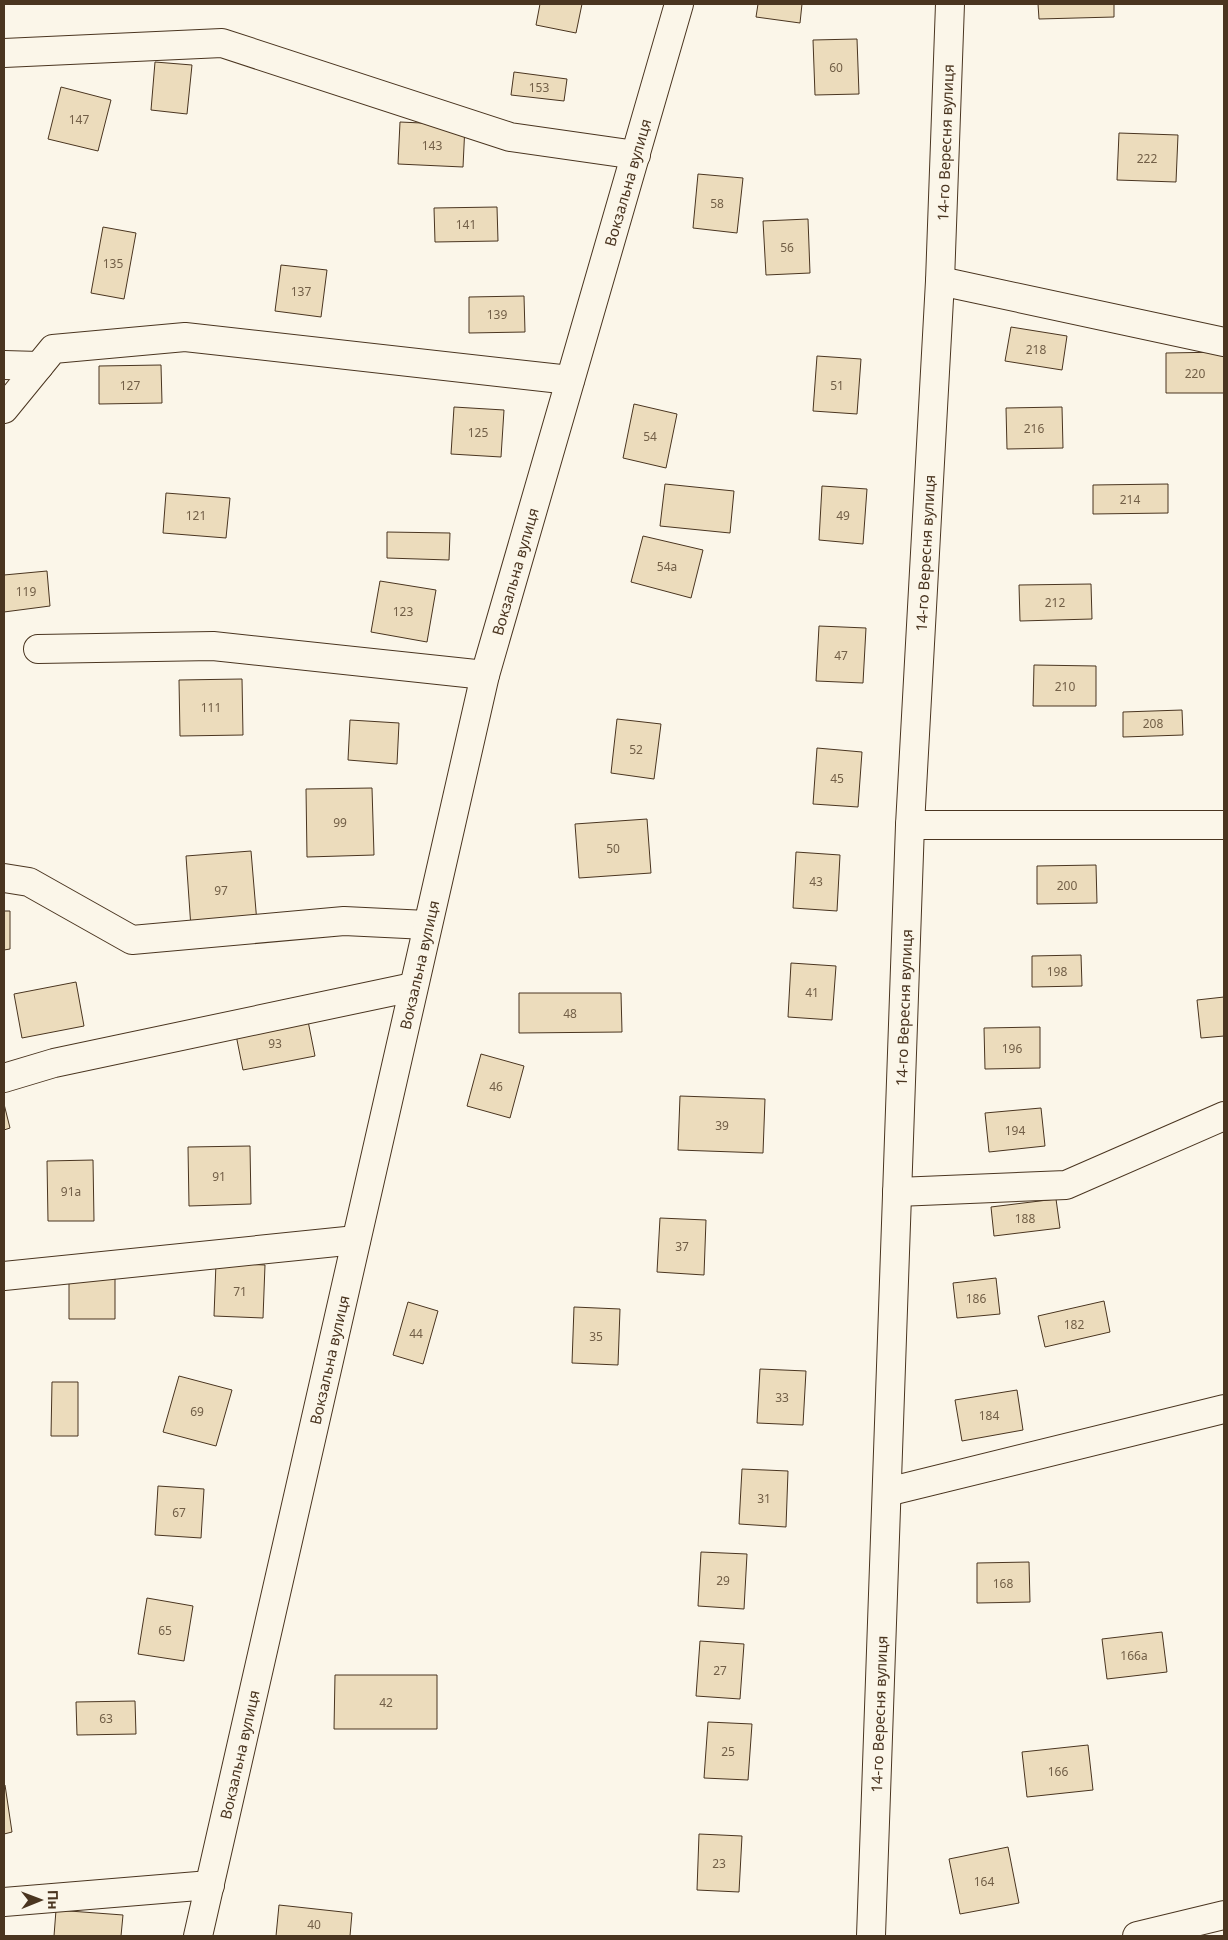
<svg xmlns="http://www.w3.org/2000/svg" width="1228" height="1940" viewBox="0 0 1228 1940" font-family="'Noto Sans',sans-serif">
	<rect width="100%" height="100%" fill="#fbf6e9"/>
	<!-- building -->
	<g fill="#ecdcbc" stroke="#4a3520">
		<path d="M 540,4 L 582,4 L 576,33 L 536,25 Z"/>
		<path d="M 758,4 L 802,4 L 800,23 L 756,17 Z"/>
		<path d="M 1038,4 L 1114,4 L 1114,17 L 1039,19 Z"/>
		<path d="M 857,39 L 859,94 L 815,95 L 813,40 Z"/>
		<path d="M 155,62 L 192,65 L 187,114 L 151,110 Z"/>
		<path d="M 514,72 L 567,79 L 564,101 L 511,95 Z"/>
		<path d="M 61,87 L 111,100 L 98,151 L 48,139 Z"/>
		<path d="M 400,122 L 465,125 L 463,167 L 398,164 Z"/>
		<path d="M 1119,133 L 1178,135 L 1176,182 L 1117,180 Z"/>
		<path d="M 698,174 L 743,178 L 737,233 L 693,228 Z"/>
		<path d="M 497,207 L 498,241 L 435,242 L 434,208 Z"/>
		<path d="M 808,219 L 810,273 L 766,275 L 763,221 Z"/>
		<path d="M 103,227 L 136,233 L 124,299 L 91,293 Z"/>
		<path d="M 281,265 L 327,270 L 321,317 L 275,311 Z"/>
		<path d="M 524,296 L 525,332 L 469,333 L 469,297 Z"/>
		<path d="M 1011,327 L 1067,336 L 1062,370 L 1005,361 Z"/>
		<path d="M 1224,352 L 1224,393 L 1166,393 L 1166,353 Z"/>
		<path d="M 817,356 L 861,359 L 857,414 L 813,411 Z"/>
		<path d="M 161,365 L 162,403 L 99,404 L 99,366 Z"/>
		<path d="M 634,404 L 677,414 L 666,468 L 623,458 Z"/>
		<path d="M 454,407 L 504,410 L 501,457 L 451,454 Z"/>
		<path d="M 1062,407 L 1063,448 L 1007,449 L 1006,408 Z"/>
		<path d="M 665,484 L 734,491 L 730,533 L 660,526 Z"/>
		<path d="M 1168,484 L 1168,513 L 1093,514 L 1093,485 Z"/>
		<path d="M 822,486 L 867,489 L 863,544 L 819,540 Z"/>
		<path d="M 166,493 L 230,498 L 226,538 L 163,533 Z"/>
		<path d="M 387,532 L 450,533 L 449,560 L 387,558 Z"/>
		<path d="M 643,536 L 703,550 L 691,598 L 631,582 Z"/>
		<path d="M 47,571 L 50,606 L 4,612 L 4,575 Z"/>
		<path d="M 380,581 L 436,590 L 427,642 L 371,632 Z"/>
		<path d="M 1091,584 L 1092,619 L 1020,621 L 1019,585 Z"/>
		<path d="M 819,626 L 866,628 L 863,683 L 816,681 Z"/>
		<path d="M 1034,665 L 1096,666 L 1096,706 L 1033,706 Z"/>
		<path d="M 242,679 L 243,735 L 180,736 L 179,680 Z"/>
		<path d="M 1182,710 L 1183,735 L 1123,737 L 1123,712 Z"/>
		<path d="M 617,719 L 661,724 L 654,779 L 611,773 Z"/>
		<path d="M 350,720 L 399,723 L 397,764 L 348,760 Z"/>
		<path d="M 817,748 L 862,752 L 858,807 L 813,804 Z"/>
		<path d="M 372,788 L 374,855 L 307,857 L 306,789 Z"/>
		<path d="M 647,819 L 651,873 L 579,878 L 575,824 Z"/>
		<path d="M 251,851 L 257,923 L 191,928 L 186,856 Z"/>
		<path d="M 796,852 L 840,855 L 837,911 L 793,908 Z"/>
		<path d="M 1096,865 L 1097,903 L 1037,904 L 1037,866 Z"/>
		<path d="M 4,911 L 10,911 L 10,949 L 4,950 Z"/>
		<path d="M 1081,955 L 1082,986 L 1032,987 L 1032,956 Z"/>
		<path d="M 791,963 L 836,966 L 832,1020 L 788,1017 Z"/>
		<path d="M 76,982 L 84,1026 L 22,1038 L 14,994 Z"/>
		<path d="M 519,993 L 621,993 L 622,1032 L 519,1033 Z"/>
		<path d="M 1224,997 L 1224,1036 L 1201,1038 L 1197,1000 Z"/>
		<path d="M 307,1016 L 315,1056 L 243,1070 L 235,1030 Z"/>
		<path d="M 1040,1027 L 1040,1068 L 985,1069 L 984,1028 Z"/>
		<path d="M 481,1054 L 524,1066 L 510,1118 L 467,1106 Z"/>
		<path d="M 680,1096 L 765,1099 L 763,1153 L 678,1150 Z"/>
		<path d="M 4,1104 L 10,1128 L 4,1130 Z"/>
		<path d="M 1041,1108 L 1045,1146 L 989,1152 L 985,1113 Z"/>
		<path d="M 250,1146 L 251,1204 L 189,1206 L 188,1147 Z"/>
		<path d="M 93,1160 L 94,1221 L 48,1221 L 47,1161 Z"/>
		<path d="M 1056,1199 L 1060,1228 L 994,1236 L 991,1207 Z"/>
		<path d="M 660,1218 L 706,1220 L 704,1275 L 657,1272 Z"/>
		<path d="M 216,1263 L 265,1265 L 263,1318 L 214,1316 Z"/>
		<path d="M 115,1274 L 115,1319 L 69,1319 L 69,1275 Z"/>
		<path d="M 996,1278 L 1000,1314 L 957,1318 L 953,1283 Z"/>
		<path d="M 1104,1301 L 1110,1332 L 1045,1347 L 1038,1316 Z"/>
		<path d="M 408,1302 L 438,1311 L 423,1364 L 393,1355 Z"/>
		<path d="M 574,1307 L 620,1309 L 618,1365 L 572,1363 Z"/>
		<path d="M 760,1369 L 806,1371 L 803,1425 L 757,1423 Z"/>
		<path d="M 179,1376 L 232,1390 L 216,1446 L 163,1432 Z"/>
		<path d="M 52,1382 L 78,1382 L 78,1436 L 51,1436 Z"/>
		<path d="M 1017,1390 L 1023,1430 L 962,1441 L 955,1400 Z"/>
		<path d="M 742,1469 L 788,1471 L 786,1527 L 739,1524 Z"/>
		<path d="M 158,1486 L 204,1489 L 201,1538 L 155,1535 Z"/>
		<path d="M 701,1552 L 747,1554 L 744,1609 L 698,1606 Z"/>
		<path d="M 1029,1562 L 1030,1602 L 977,1603 L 977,1563 Z"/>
		<path d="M 147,1598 L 193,1606 L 184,1661 L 138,1654 Z"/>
		<path d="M 1162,1632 L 1167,1672 L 1107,1679 L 1102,1639 Z"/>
		<path d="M 700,1641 L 744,1644 L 740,1699 L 696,1696 Z"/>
		<path d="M 335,1675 L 437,1675 L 437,1729 L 334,1729 Z"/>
		<path d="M 135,1701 L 136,1734 L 77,1735 L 76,1702 Z"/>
		<path d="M 708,1722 L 752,1724 L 748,1780 L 704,1778 Z"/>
		<path d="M 1088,1745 L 1093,1790 L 1027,1797 L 1022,1752 Z"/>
		<path d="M 5,1785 L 12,1832 L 4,1834 L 4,1786 Z"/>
		<path d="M 699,1834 L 742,1836 L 739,1892 L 697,1890 Z"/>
		<path d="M 1008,1847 L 1019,1903 L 960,1914 L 949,1859 Z"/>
		<path d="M 279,1905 L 352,1913 L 350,1936 L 276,1936 Z"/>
		<path d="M 56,1910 L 123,1915 L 121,1936 L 54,1936 Z"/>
	</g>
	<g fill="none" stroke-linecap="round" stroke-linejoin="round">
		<!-- minor casing -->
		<g stroke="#4a3520" stroke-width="30">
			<g id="minor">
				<path d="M 4,53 L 222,43 L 510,137 L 636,155"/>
				<path d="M 940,281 L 1224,342"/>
				<path d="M 4,365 L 39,366"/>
				<path d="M 4,409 L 53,349 L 185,337 L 570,380"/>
				<path d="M 38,649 L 213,646 L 485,675"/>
				<path d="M 910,825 L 1224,825"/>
				<path d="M 4,878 L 29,882 L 132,940 L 344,921 L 427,925"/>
				<path d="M 4,1078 L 54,1063 L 413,987"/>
				<path d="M 897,1192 L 1066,1185 L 1224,1116"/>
				<path d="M 4,1276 L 356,1240"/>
				<path d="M 887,1492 L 1224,1409"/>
				<path d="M 4,1902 L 210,1885"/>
				<path id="s1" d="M 198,1936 L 485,675 L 679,4"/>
				<path id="s2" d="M 871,1936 L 910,825 L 940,281 L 950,4"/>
				<path d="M 1137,1936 L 1224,1915"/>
			</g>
		</g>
		<!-- minor -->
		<use href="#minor" stroke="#fbf6e9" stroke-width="28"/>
	</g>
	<g text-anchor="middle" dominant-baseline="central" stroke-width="4" stroke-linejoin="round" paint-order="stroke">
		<!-- number labels -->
		<g font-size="12" fill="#725f47">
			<text x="836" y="67">60</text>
			<text x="539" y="87">153</text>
			<text x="79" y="119">147</text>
			<text x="432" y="145">143</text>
			<text x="1147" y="158">222</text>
			<text x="717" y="203">58</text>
			<text x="466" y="224">141</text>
			<text x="787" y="247">56</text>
			<text x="113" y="263">135</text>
			<text x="301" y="291">137</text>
			<text x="497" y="314">139</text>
			<text x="1036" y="349">218</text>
			<text x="1195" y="373">220</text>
			<text x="130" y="385">127</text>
			<text x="837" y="385">51</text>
			<text x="1034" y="428">216</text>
			<text x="478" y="432">125</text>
			<text x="650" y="436">54</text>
			<text x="1130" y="499">214</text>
			<text x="196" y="515">121</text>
			<text x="843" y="515">49</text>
			<text x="667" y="566">54а</text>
			<text x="26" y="591">119</text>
			<text x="1055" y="602">212</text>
			<text x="403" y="611">123</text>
			<text x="841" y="655">47</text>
			<text x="1065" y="686">210</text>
			<text x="211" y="707">111</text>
			<text x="1153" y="723">208</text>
			<text x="636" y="749">52</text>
			<text x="837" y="778">45</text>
			<text x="340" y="822">99</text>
			<text x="613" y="848">50</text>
			<text x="816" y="881">43</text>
			<text x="1067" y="885">200</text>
			<text x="221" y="890">97</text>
			<text x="1057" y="971">198</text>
			<text x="812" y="992">41</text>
			<text x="570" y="1013">48</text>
			<text x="275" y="1043">93</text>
			<text x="1012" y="1048">196</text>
			<text x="496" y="1086">46</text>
			<text x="722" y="1125">39</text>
			<text x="1015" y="1130">194</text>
			<text x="219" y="1176">91</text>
			<text x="71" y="1191">91а</text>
			<text x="1025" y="1218">188</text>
			<text x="682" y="1246">37</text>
			<text x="240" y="1291">71</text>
			<text x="976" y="1298">186</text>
			<text x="1074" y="1324">182</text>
			<text x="416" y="1333">44</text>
			<text x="596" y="1336">35</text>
			<text x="782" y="1397">33</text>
			<text x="197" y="1411">69</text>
			<text x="989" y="1415">184</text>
			<text x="764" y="1498">31</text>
			<text x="179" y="1512">67</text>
			<text x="723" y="1580">29</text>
			<text x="1003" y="1583">168</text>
			<text x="165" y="1630">65</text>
			<text x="1134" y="1655">166а</text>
			<text x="720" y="1670">27</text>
			<text x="386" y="1702">42</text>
			<text x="106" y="1718">63</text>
			<text x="728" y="1751">25</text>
			<text x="1058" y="1771">166</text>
			<text x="719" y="1863">23</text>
			<text x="984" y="1881">164</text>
			<text x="314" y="1924">40</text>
		</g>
		<!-- street labels -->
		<g font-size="15" fill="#4a3520" stroke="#fbf6e9">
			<text stroke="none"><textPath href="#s2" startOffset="1795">14-го Вересня вулиця</textPath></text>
			<text stroke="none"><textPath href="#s1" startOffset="1806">Вокзальна вулиця</textPath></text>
			<text stroke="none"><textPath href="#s2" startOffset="1384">14-го Вересня вулиця</textPath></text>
			<text stroke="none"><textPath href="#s1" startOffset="1401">Вокзальна вулиця</textPath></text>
			<text stroke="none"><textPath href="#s1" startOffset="996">Вокзальна вулиця</textPath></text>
			<text stroke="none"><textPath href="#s2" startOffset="929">14-го Вересня вулиця</textPath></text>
			<text stroke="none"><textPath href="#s1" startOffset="591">Вокзальна вулиця</textPath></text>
			<text stroke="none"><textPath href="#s2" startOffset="222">14-го Вересня вулиця</textPath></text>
			<text stroke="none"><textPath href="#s1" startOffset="186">Вокзальна вулиця</textPath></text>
		</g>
	</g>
	<!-- border -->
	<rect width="1228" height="1940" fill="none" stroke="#4a3520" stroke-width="10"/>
	<!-- north arrow -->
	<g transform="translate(40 1900) rotate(89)" stroke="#fbf6e9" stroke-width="4" paint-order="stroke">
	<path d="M0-4L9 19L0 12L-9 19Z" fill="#4a3520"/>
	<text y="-8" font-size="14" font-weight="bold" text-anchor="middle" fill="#4a3520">Пн</text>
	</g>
</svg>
